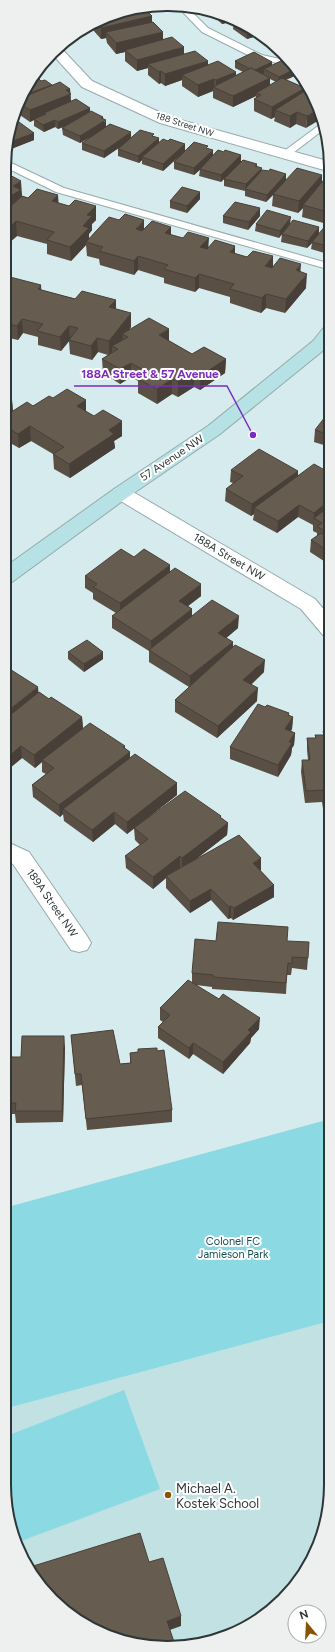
<svg xmlns="http://www.w3.org/2000/svg" width="335" height="1652" viewBox="0 0 335 1652" font-family="Figtree,sans-serif">
	<rect width="100%" height="100%" fill="#d6ebed"/>
	<!-- built -->
	<path fill="#c2e1e3" d="M 330,1321 L 330,1506 L 314,1557 L 275,1608 L 220,1639 L 157,1648 L 52,1600 L 16,1547 L 4,1484 L 4,1409 Z"/>
	<!-- green -->
	<g fill="#8bdae3">
		<path d="M 330,1119 L 330,1321 L 4,1409 L 4,1208 Z"/>
		<path d="M 124,1390 L 160,1489 L 16,1543 L 4,1484 L 4,1437 Z"/>
	</g>
	<g fill="none" stroke-linecap="round" stroke-linejoin="round">
		<!-- lane casing -->
		<g stroke="#96aaac" stroke-width="2">
			<g id="lane">
				<path d="M 177,6 L 186,6 L 208,28 L 262,55 L 289,61 L 294,66 L 256,59 L 202,32 Z"/>
				<path d="M 322,123 L 323,130 L 289,156 L 283,156 L 281,154 L 283,152 Z"/>
				<path d="M 5,160 L 64,188 L 331,264 L 331,270 L 56,192 L 5,167 Z"/>
			</g>
		</g>
		<!-- street casing -->
		<g stroke="#96aaac" stroke-width="2">
			<g id="street">
				<path d="M 60,47 L 92,81 L 170,117 L 331,162 L 331,172 L 160,123 L 82,87 L 53,55 Z"/>
				<path d="M 121,487 L 128,489 L 315,599 L 330,617 L 330,637 L 323,635 L 301,609 L 114,497 L 112,493 L 114,489 Z"/>
				<path d="M 5,841 L 29,852 L 87,936 L 91,943 L 87,950 L 79,952 L 71,950 L 13,864 L 5,859 Z"/>
			</g>
		</g>
		<!-- secondary casing -->
		<g stroke="#96aaac" stroke-width="2">
			<path id="secondary" d="M 331,325 L 330,342 L 325,349 L 220,434 L 128,497 L 12,582 L 5,584 L 5,567 L 114,489 L 208,426 L 313,341 L 325,326 Z"/>
		</g>
		<!-- lane -->
		<use href="#lane" fill="#fff" fill-rule="evenodd"/>
		<!-- street -->
		<use href="#street" fill="#fff" fill-rule="evenodd"/>
		<!-- secondary -->
		<use href="#secondary" fill="#b6e1e5" fill-rule="evenodd"/>
	</g>
	<!-- wall -->
	<g fill="#594f45" fill-rule="evenodd">
		<path d="M 176,6 L 152,12 L 149,8 Z"/>
		<path d="M 125,10 L 152,16 L 152,22 L 163,39 L 184,54 L 208,65 L 236,75 L 243,72 L 235,68 L 235,61 L 272,62 L 272,65 L 299,74 L 286,80 L 305,88 L 305,91 L 310,90 L 306,128 L 296,124 L 290,128 L 274,121 L 275,117 L 271,119 L 254,111 L 254,99 L 256,98 L 256,96 L 233,107 L 213,98 L 213,91 L 198,97 L 182,86 L 182,80 L 165,86 L 161,83 L 159,84 L 148,75 L 148,68 L 137,71 L 125,61 L 125,52 L 116,54 L 107,43 L 106,38 L 101,39 L 93,30 L 93,26 ZM 270,79 L 276,82 L 270,85 Z"/>
		<path d="M 211,12 L 238,20 L 222,24 L 211,14 Z"/>
		<path d="M 234,22 L 260,35 L 247,39 L 233,29 Z"/>
		<path d="M 36,76 L 36,79 L 52,85 L 70,89 L 71,101 L 90,112 L 103,117 L 103,120 L 106,126 L 131,138 L 154,136 L 159,142 L 168,141 L 185,144 L 185,151 L 163,171 L 142,164 L 142,160 L 139,163 L 118,156 L 118,149 L 122,146 L 104,158 L 82,150 L 82,143 L 90,137 L 80,143 L 63,135 L 62,128 L 70,124 L 58,129 L 55,127 L 44,132 L 34,126 L 34,120 L 30,122 L 17,113 L 17,111 L 26,86 Z"/>
		<path d="M 13,125 L 34,133 L 34,140 L 11,149 L 6,146 Z"/>
		<path d="M 208,148 L 213,156 L 241,162 L 226,177 L 257,164 L 257,166 L 262,171 L 286,174 L 286,180 L 322,175 L 322,183 L 331,177 L 327,224 L 302,217 L 303,208 L 298,213 L 272,206 L 273,195 L 266,202 L 245,196 L 245,191 L 224,186 L 224,179 L 221,182 L 199,176 L 200,170 L 194,175 L 174,169 L 174,162 Z"/>
		<path d="M 5,174 L 22,195 L 22,196 L 28,198 L 58,203 L 69,206 L 96,206 L 96,220 L 92,224 L 92,230 L 89,234 L 89,238 L 144,229 L 171,227 L 171,235 L 208,247 L 235,254 L 273,267 L 300,272 L 306,288 L 285,313 L 266,308 L 261,313 L 230,303 L 230,297 L 199,288 L 195,292 L 164,283 L 164,278 L 138,270 L 134,275 L 100,265 L 99,259 L 87,256 L 86,245 L 71,261 L 47,254 L 47,244 L 17,236 L 10,242 L 5,241 Z"/>
		<path d="M 200,192 L 200,199 L 187,213 L 170,208 L 170,201 Z"/>
		<path d="M 223,216 L 260,216 L 248,230 L 223,223 Z"/>
		<path d="M 256,224 L 290,224 L 319,234 L 331,227 L 331,255 L 311,249 L 312,243 L 307,248 L 281,242 L 282,234 L 279,238 L 255,231 Z"/>
		<path d="M 5,281 L 116,309 L 131,327 L 129,330 L 169,341 L 192,354 L 226,359 L 225,373 L 200,390 L 194,387 L 178,397 L 172,394 L 157,404 L 138,393 L 138,381 L 131,377 L 120,384 L 103,373 L 102,359 L 108,355 L 98,352 L 92,360 L 70,354 L 69,341 L 61,351 L 38,345 L 38,337 L 23,333 L 18,340 L 5,337 Z"/>
		<path d="M 5,386 L 11,388 L 13,411 L 33,406 L 53,398 L 86,400 L 86,412 L 122,436 L 114,441 L 115,448 L 70,478 L 54,469 L 53,454 L 31,441 L 19,448 L 5,440 Z"/>
		<path d="M 330,414 L 330,447 L 314,442 L 315,430 Z"/>
		<path d="M 231,470 L 298,475 L 330,473 L 330,565 L 310,552 L 311,540 L 317,536 L 317,533 L 313,531 L 313,525 L 298,517 L 277,533 L 253,520 L 254,514 L 251,516 L 225,501 L 226,489 L 233,483 L 230,482 Z"/>
		<path d="M 134,557 L 170,573 L 201,596 L 188,606 L 192,609 L 192,616 L 238,628 L 226,638 L 233,642 L 233,647 L 264,672 L 251,685 L 257,701 L 217,738 L 175,712 L 175,700 L 189,687 L 149,662 L 149,651 L 112,628 L 112,616 L 116,613 L 93,599 L 93,593 L 85,588 L 85,576 Z"/>
		<path d="M 68,652 L 103,659 L 84,672 L 68,659 Z"/>
		<path d="M 39,692 L 49,699 L 82,717 L 83,729 L 125,749 L 130,752 L 130,758 L 177,783 L 177,795 L 127,834 L 115,824 L 93,842 L 64,821 L 63,814 L 60,817 L 33,797 L 32,785 L 46,774 L 42,772 L 42,762 L 35,768 L 22,758 L 5,772 Z"/>
		<path d="M 289,716 L 293,717 L 292,729 L 291,731 L 295,733 L 294,745 L 292,748 L 291,755 L 278,777 L 230,759 L 230,747 Z"/>
		<path d="M 323,731 L 330,731 L 330,814 L 324,815 L 322,802 L 305,803 L 301,772 L 302,760 L 308,760 L 307,750 L 307,738 L 315,738 L 315,735 L 323,735 Z"/>
		<path d="M 221,818 L 228,823 L 227,835 L 195,860 L 261,870 L 260,870 L 274,885 L 274,897 L 233,920 L 231,918 L 228,919 L 211,900 L 190,913 L 166,888 L 166,878 L 153,889 L 126,868 L 125,856 L 140,845 L 135,840 L 134,828 Z"/>
		<path d="M 216,941 L 287,941 L 308,958 L 307,970 L 292,968 L 291,975 L 287,975 L 286,994 L 212,989 L 212,987 L 196,985 L 259,1029 L 251,1038 L 250,1043 L 223,1074 L 193,1054 L 189,1059 L 158,1038 L 158,1027 L 163,1022 L 160,1020 L 160,1008 L 192,982 L 192,973 Z"/>
		<path d="M 71,1035 L 120,1064 L 130,1063 L 130,1053 L 157,1051 L 172,1110 L 172,1122 L 87,1130 L 82,1085 L 76,1086 Z"/>
		<path d="M 65,1047 L 63,1122 L 16,1123 L 15,1114 L 4,1114 L 4,1054 L 12,1057 L 21,1057 Z"/>
	</g>
	<!-- shaded-wall -->
	<g fill="#484038">
		<path d="M 176,6 L 152,12 L 152,8 Z"/>
		<path d="M 152,16 L 152,27 L 106,32 L 106,38 L 101,39 L 101,28 Z"/>
		<path d="M 222,17 L 226,17 L 238,20 L 222,24 Z"/>
		<path d="M 253,30 L 260,35 L 247,39 L 247,32 Z"/>
		<path d="M 163,32 L 163,43 L 125,50 L 125,52 L 116,54 L 116,43 Z"/>
		<path d="M 184,47 L 184,58 L 148,64 L 148,68 L 137,71 L 137,60 Z"/>
		<path d="M 208,61 L 208,72 L 182,75 L 182,80 L 165,86 L 165,74 Z"/>
		<path d="M 272,62 L 272,69 L 264,69 L 264,73 L 253,78 L 253,71 Z"/>
		<path d="M 295,69 L 299,74 L 278,83 L 279,77 Z"/>
		<path d="M 161,71 L 161,83 L 159,84 L 159,72 Z"/>
		<path d="M 236,72 L 236,84 L 216,88 L 216,80 Z"/>
		<path d="M 34,76 L 36,76 L 36,83 L 26,86 Z"/>
		<path d="M 270,78 L 270,90 L 256,93 L 256,96 L 233,107 L 233,96 Z"/>
		<path d="M 214,79 L 214,87 L 213,87 L 213,91 L 198,97 L 198,85 Z"/>
		<path d="M 53,86 L 28,97 L 26,96 L 26,102 L 20,104 L 22,96 Z"/>
		<path d="M 305,88 L 304,100 L 275,110 L 275,117 L 271,119 L 272,107 Z"/>
		<path d="M 70,89 L 71,105 L 46,114 L 44,113 L 44,116 L 34,119 L 34,120 L 30,122 L 30,110 L 66,90 Z"/>
		<path d="M 90,108 L 90,115 L 58,129 L 58,122 Z"/>
		<path d="M 318,110 L 321,119 L 306,128 L 307,116 Z"/>
		<path d="M 297,112 L 296,124 L 290,128 L 290,116 Z"/>
		<path d="M 103,117 L 104,122 L 106,120 L 106,128 L 80,143 L 80,136 Z"/>
		<path d="M 55,120 L 55,127 L 44,132 L 43,125 Z"/>
		<path d="M 131,132 L 131,139 L 104,158 L 104,151 Z"/>
		<path d="M 34,133 L 34,140 L 11,149 L 10,142 Z"/>
		<path d="M 159,138 L 159,145 L 142,157 L 142,160 L 139,163 L 138,156 Z"/>
		<path d="M 185,144 L 185,151 L 163,171 L 163,164 Z"/>
		<path d="M 213,150 L 213,157 L 194,175 L 194,168 Z"/>
		<path d="M 241,155 L 241,162 L 221,182 L 221,175 Z"/>
		<path d="M 262,168 L 261,175 L 245,189 L 246,184 Z"/>
		<path d="M 286,174 L 286,181 L 266,202 L 267,195 Z"/>
		<path d="M 322,175 L 322,186 L 303,205 L 303,208 L 298,213 L 299,201 Z"/>
		<path d="M 21,181 L 22,195 L 5,213 L 5,199 L 13,186 Z"/>
		<path d="M 200,192 L 200,199 L 187,213 L 187,206 Z"/>
		<path d="M 58,195 L 59,209 L 52,201 Z"/>
		<path d="M 96,206 L 96,220 L 92,224 L 92,230 L 89,234 L 89,242 L 86,242 L 86,245 L 71,261 L 70,247 L 83,226 L 87,215 Z"/>
		<path d="M 260,208 L 260,216 L 248,230 L 249,222 Z"/>
		<path d="M 331,209 L 331,220 L 327,224 L 328,212 Z"/>
		<path d="M 291,217 L 290,224 L 279,238 L 280,231 Z"/>
		<path d="M 144,220 L 144,234 L 136,229 Z"/>
		<path d="M 16,221 L 17,236 L 10,242 L 9,228 Z"/>
		<path d="M 171,227 L 171,241 L 165,233 Z"/>
		<path d="M 319,227 L 319,234 L 312,242 L 312,243 L 307,248 L 308,241 Z"/>
		<path d="M 209,238 L 208,252 L 200,247 Z"/>
		<path d="M 235,246 L 235,260 L 230,252 Z"/>
		<path d="M 138,256 L 138,270 L 134,275 L 134,261 Z"/>
		<path d="M 273,256 L 273,271 L 265,266 Z"/>
		<path d="M 301,264 L 300,278 L 296,270 Z"/>
		<path d="M 199,274 L 199,288 L 195,292 L 195,278 Z"/>
		<path d="M 307,274 L 306,288 L 285,313 L 286,299 Z"/>
		<path d="M 41,285 L 42,300 L 38,289 Z"/>
		<path d="M 266,294 L 266,308 L 261,313 L 262,298 Z"/>
		<path d="M 116,300 L 116,314 L 109,307 Z"/>
		<path d="M 131,313 L 131,327 L 125,335 L 122,334 L 123,338 L 115,348 L 112,346 L 112,352 L 109,355 L 109,341 Z"/>
		<path d="M 22,319 L 23,333 L 18,340 L 17,326 Z"/>
		<path d="M 69,326 L 70,340 L 61,351 L 60,337 Z"/>
		<path d="M 169,329 L 169,343 L 159,335 Z"/>
		<path d="M 97,338 L 98,352 L 92,360 L 91,346 Z"/>
		<path d="M 226,359 L 225,373 L 200,390 L 200,376 Z"/>
		<path d="M 131,363 L 131,377 L 120,384 L 120,369 Z"/>
		<path d="M 194,372 L 194,387 L 178,397 L 178,382 Z"/>
		<path d="M 172,379 L 172,394 L 157,404 L 157,389 Z"/>
		<path d="M 11,388 L 13,414 L 5,420 L 5,392 Z"/>
		<path d="M 86,400 L 86,415 L 77,406 Z"/>
		<path d="M 122,421 L 122,436 L 114,441 L 115,448 L 70,478 L 69,464 L 109,430 Z"/>
		<path d="M 30,426 L 31,441 L 19,448 L 18,434 Z"/>
		<path d="M 298,471 L 298,483 L 254,508 L 254,514 L 251,516 L 252,504 Z"/>
		<path d="M 330,500 L 330,511 L 314,518 L 313,525 L 314,513 Z"/>
		<path d="M 299,505 L 298,517 L 277,533 L 278,521 Z"/>
		<path d="M 170,565 L 170,577 L 120,615 L 120,603 Z"/>
		<path d="M 201,584 L 201,596 L 179,613 L 179,601 Z"/>
		<path d="M 192,609 L 192,621 L 151,652 L 151,641 Z"/>
		<path d="M 239,616 L 238,628 L 218,645 L 218,633 Z"/>
		<path d="M 233,642 L 233,654 L 190,688 L 190,676 Z"/>
		<path d="M 103,652 L 103,659 L 84,672 L 84,664 Z"/>
		<path d="M 265,660 L 264,672 L 242,692 L 243,680 Z"/>
		<path d="M 38,687 L 39,699 L 5,726 L 5,713 Z"/>
		<path d="M 258,688 L 257,701 L 217,738 L 218,726 Z"/>
		<path d="M 289,713 L 289,724 L 293,717 L 292,729 L 285,741 L 285,729 L 288,715 Z"/>
		<path d="M 82,717 L 83,729 L 42,760 L 42,762 L 35,768 L 34,755 Z"/>
		<path d="M 295,733 L 294,745 L 292,748 L 291,755 L 278,777 L 278,765 L 289,742 Z"/>
		<path d="M 21,746 L 22,758 L 5,772 L 5,759 Z"/>
		<path d="M 125,746 L 125,755 L 130,752 L 130,764 L 63,809 L 63,814 L 60,817 L 59,805 Z"/>
		<path d="M 177,783 L 177,795 L 127,834 L 127,822 Z"/>
		<path d="M 114,812 L 115,824 L 93,842 L 92,830 Z"/>
		<path d="M 228,823 L 227,835 L 182,870 L 182,858 Z"/>
		<path d="M 180,856 L 180,868 L 168,877 L 166,876 L 166,878 L 153,889 L 153,877 Z"/>
		<path d="M 261,858 L 261,870 L 252,875 L 253,863 Z"/>
		<path d="M 274,885 L 274,897 L 233,920 L 234,908 Z"/>
		<path d="M 211,889 L 211,900 L 190,913 L 190,901 Z"/>
		<path d="M 231,906 L 231,918 L 228,919 L 229,907 Z"/>
		<path d="M 260,1018 L 259,1029 L 251,1038 L 250,1043 L 223,1074 L 223,1062 L 248,1030 Z"/>
		<path d="M 64,1036 L 65,1047 L 63,1122 L 62,1111 Z"/>
		<path d="M 193,1043 L 193,1054 L 189,1059 L 189,1048 Z"/>
		<path d="M 181,1616 L 181,1626 L 167,1631 L 167,1621 Z"/>
	</g>
	<!-- building -->
	<g fill="#675c50" stroke="#484038">
		<path d="M 144,8 L 152,16 L 101,28 L 97,23 L 125,10 Z"/>
		<path d="M 219,15 L 226,17 L 222,17 Z"/>
		<path d="M 239,21 L 240,21 L 253,30 L 247,32 L 234,22 Z"/>
		<path d="M 153,22 L 163,32 L 116,43 L 106,32 Z"/>
		<path d="M 172,37 L 184,47 L 137,60 L 125,50 Z"/>
		<path d="M 195,51 L 208,61 L 165,74 L 161,71 L 159,72 L 148,64 Z"/>
		<path d="M 254,52 L 272,62 L 255,70 L 251,68 L 250,69 L 235,61 Z"/>
		<path d="M 285,59 L 290,62 L 295,69 L 279,77 L 264,69 Z"/>
		<path d="M 218,61 L 236,72 L 216,80 L 214,79 L 198,85 L 182,75 Z"/>
		<path d="M 251,68 L 270,78 L 233,96 L 213,87 Z"/>
		<path d="M 38,78 L 41,81 L 45,80 L 52,85 L 22,96 L 26,86 L 31,80 Z"/>
		<path d="M 282,78 L 305,88 L 272,107 L 254,99 L 261,95 L 256,93 Z"/>
		<path d="M 60,82 L 70,89 L 66,90 L 71,94 L 30,110 L 20,104 L 21,100 L 28,97 L 26,96 Z"/>
		<path d="M 308,89 L 310,90 L 314,95 L 318,110 L 307,116 L 297,112 L 290,116 L 275,110 Z"/>
		<path d="M 76,99 L 90,108 L 58,122 L 55,120 L 43,125 L 34,119 L 46,114 L 44,113 Z"/>
		<path d="M 91,111 L 103,117 L 101,118 L 106,120 L 80,136 L 62,128 Z"/>
		<path d="M 19,122 L 34,133 L 10,142 L 7,140 L 13,125 Z"/>
		<path d="M 110,124 L 131,132 L 104,151 L 82,143 Z"/>
		<path d="M 140,130 L 154,134 L 152,136 L 159,138 L 138,156 L 118,149 Z"/>
		<path d="M 163,139 L 168,141 L 170,139 L 185,144 L 163,164 L 142,157 Z"/>
		<path d="M 194,142 L 208,146 L 206,148 L 213,150 L 194,168 L 174,162 Z"/>
		<path d="M 218,150 L 224,152 L 225,150 L 241,155 L 221,175 L 200,169 Z"/>
		<path d="M 243,160 L 257,164 L 255,166 L 262,168 L 246,184 L 224,179 Z"/>
		<path d="M 297,168 L 322,175 L 299,201 L 273,194 Z"/>
		<path d="M 270,169 L 286,174 L 267,195 L 245,189 L 262,170 L 269,171 Z"/>
		<path d="M 6,173 L 21,181 L 13,186 L 21,190 L 5,199 L 5,174 Z"/>
		<path d="M 327,176 L 331,177 L 331,209 L 328,212 L 303,205 Z"/>
		<path d="M 182,187 L 200,192 L 187,206 L 170,201 Z"/>
		<path d="M 37,189 L 58,195 L 52,201 L 69,206 L 75,200 L 96,206 L 87,215 L 92,216 L 83,226 L 89,228 L 70,247 L 47,240 L 54,232 L 16,221 L 9,228 L 5,227 L 5,204 L 12,205 L 22,196 L 28,198 Z"/>
		<path d="M 235,202 L 260,208 L 249,222 L 223,216 Z"/>
		<path d="M 267,210 L 291,217 L 280,231 L 256,224 Z"/>
		<path d="M 125,214 L 144,220 L 136,229 L 142,231 L 152,221 L 171,227 L 165,233 L 183,238 L 188,232 L 209,238 L 200,247 L 207,249 L 215,240 L 235,246 L 230,252 L 247,257 L 253,251 L 273,256 L 265,266 L 272,268 L 280,258 L 301,264 L 296,270 L 307,274 L 286,299 L 266,294 L 262,298 L 230,289 L 234,284 L 199,274 L 195,278 L 164,269 L 168,265 L 138,256 L 134,261 L 99,251 L 103,247 L 86,242 L 109,217 L 119,220 Z"/>
		<path d="M 293,220 L 319,227 L 308,241 L 282,234 Z"/>
		<path d="M 326,225 L 331,227 L 331,247 L 312,242 Z"/>
		<path d="M 10,277 L 41,285 L 38,289 L 75,299 L 82,291 L 116,300 L 109,307 L 131,313 L 109,341 L 97,338 L 91,346 L 69,340 L 78,328 L 69,326 L 60,337 L 37,331 L 43,324 L 22,319 L 17,326 L 5,323 L 5,310 L 6,309 L 5,309 L 5,281 L 7,281 Z"/>
		<path d="M 149,318 L 169,329 L 159,335 L 192,354 L 204,347 L 226,359 L 200,376 L 194,372 L 178,382 L 172,379 L 157,389 L 138,379 L 147,372 L 131,363 L 120,369 L 102,359 L 118,349 L 112,346 L 128,337 L 122,334 Z"/>
		<path d="M 5,386 L 11,388 L 5,392 Z"/>
		<path d="M 67,389 L 86,400 L 77,406 L 94,416 L 103,410 L 122,421 L 109,430 L 114,434 L 69,464 L 53,454 L 64,447 L 30,426 L 18,434 L 5,426 L 5,416 L 27,402 L 33,406 L 49,396 L 53,398 Z"/>
		<path d="M 5,396 L 12,399 L 5,405 Z"/>
		<path d="M 328,413 L 330,414 L 330,435 L 315,430 Z"/>
		<path d="M 259,449 L 298,471 L 252,504 L 226,489 L 243,476 L 231,470 Z"/>
		<path d="M 314,464 L 330,473 L 330,500 L 314,513 L 299,505 L 278,521 L 254,508 Z"/>
		<path d="M 330,506 L 330,552 L 311,540 L 321,533 L 324,535 L 327,533 L 317,526 L 322,523 L 314,518 Z"/>
		<path d="M 121,549 L 134,557 L 144,549 L 170,565 L 120,603 L 93,587 L 97,584 L 85,576 Z"/>
		<path d="M 175,568 L 201,584 L 179,601 L 192,609 L 151,641 L 112,616 Z"/>
		<path d="M 212,600 L 239,616 L 218,633 L 233,642 L 190,676 L 149,650 Z"/>
		<path d="M 87,640 L 103,652 L 84,664 L 68,652 Z"/>
		<path d="M 235,645 L 265,660 L 243,680 L 258,688 L 218,726 L 175,700 Z"/>
		<path d="M 5,666 L 38,687 L 5,713 Z"/>
		<path d="M 39,692 L 49,699 L 51,697 L 82,717 L 34,755 L 21,746 L 5,759 L 5,719 Z"/>
		<path d="M 258,704 L 265,707 L 267,705 L 289,713 L 288,715 L 293,717 L 285,729 L 295,733 L 289,742 L 292,743 L 278,765 L 230,747 Z"/>
		<path d="M 90,723 L 125,746 L 123,747 L 130,752 L 59,805 L 32,785 L 54,768 L 42,760 Z"/>
		<path d="M 323,731 L 330,731 L 330,803 L 325,803 L 323,790 L 306,791 L 302,760 L 310,760 L 307,738 L 316,738 L 315,735 L 324,735 Z"/>
		<path d="M 135,754 L 177,783 L 127,822 L 114,812 L 92,830 L 63,809 Z"/>
		<path d="M 185,791 L 221,816 L 220,817 L 228,823 L 182,858 L 180,856 L 153,877 L 125,856 L 148,839 L 134,828 Z"/>
		<path d="M 239,835 L 261,858 L 253,863 L 274,885 L 234,908 L 231,906 L 229,907 L 211,889 L 190,901 L 166,876 Z"/>
		<path d="M 218,922 L 288,927 L 287,941 L 309,942 L 308,958 L 292,957 L 292,964 L 288,963 L 286,983 L 213,977 L 213,975 L 192,973 L 195,939 L 216,941 Z"/>
		<path d="M 188,980 L 219,999 L 223,994 L 260,1018 L 248,1030 L 251,1032 L 223,1062 L 193,1043 L 189,1048 L 158,1027 L 170,1015 L 160,1008 Z"/>
		<path d="M 113,1030 L 120,1064 L 131,1063 L 130,1053 L 138,1052 L 138,1049 L 157,1048 L 157,1051 L 164,1050 L 172,1110 L 86,1119 L 81,1074 L 75,1074 L 71,1035 Z"/>
		<path d="M 22,1036 L 64,1036 L 62,1111 L 15,1111 L 16,1103 L 4,1103 L 4,1054 L 11,1054 L 12,1057 L 21,1057 Z"/>
		<path d="M 140,1533 L 149,1562 L 163,1558 L 181,1616 L 167,1621 L 175,1645 L 157,1648 L 95,1631 L 52,1600 L 30,1567 Z"/>
	</g>
	<!-- markers -->
	<circle fill="#895402" stroke="#fff" stroke-width="1.5" cx="168" cy="1495" r="4"/>
	<g text-anchor="middle" dominant-baseline="central" stroke-width="4" stroke-linejoin="round" paint-order="stroke">
		<!-- far-street labels -->
		<g font-size="9" fill="#2e3637" stroke="#fff">
			<text transform="translate(185 124) rotate(18)">188 Street NW</text>
		</g>
		<!-- street labels -->
		<g font-size="11" fill="#2e3637" stroke="#fff">
			<text transform="translate(172 458) rotate(-34)">57 Avenue NW</text>
			<text transform="translate(229 557) rotate(31)">188A Street NW</text>
			<text transform="translate(52 903) rotate(55)">189A Street NW</text>
		</g>
		<!-- park labels -->
		<g font-size="11" fill="#154f55" stroke="#fff">
			<text x="233" y="1241">Colonel FC<tspan x="233" dy="13">Jamieson Park</tspan></text>
		</g>
		<!-- near-poi labels -->
		<g font-size="13" fill="#2e3637" stroke="#fff" text-anchor="start">
			<text x="176" y="1488">Michael A.<tspan x="176" dy="15">Kostek School</tspan></text>
		</g>
	</g>
	<!-- crop -->
	<path d="M0 0H335V1652H0ZM167 11H168A156 156 0 0 1 324 167V1485A156 156 0 0 1 168 1641H167A156 156 0 0 1 11 1485V167A156 156 0 0 1 167 11Z" fill="#eeefef" fill-rule="evenodd"/>
	<path fill="none" stroke="#2e3637" stroke-width="2" d="M167 11H168A156 156 0 0 1 324 167V1485A156 156 0 0 1 168 1641H167A156 156 0 0 1 11 1485V167A156 156 0 0 1 167 11Z"/>
	<!-- callouts -->
	<path fill="none" stroke="#7b2cbf" stroke-width="1.5" d="M253 435L227 386H74"/>
	<circle fill="#7b2cbf" stroke="#fff" stroke-width="1.5" cx="253" cy="435" r="4"/>
	<g font-size="12" text-anchor="middle" font-weight="bold" fill="#7b2cbf" stroke="#fff" stroke-width="4" stroke-linejoin="round" paint-order="stroke">
		<text x="150" y="378">188A Street &amp; 57 Avenue</text>
	</g>
	<!-- north arrow -->
	<g transform="translate(307 1624) rotate(342)"><circle r="19" fill="#ffffff" stroke="#abafaf"/>
	<path d="M0-3L7 15L0 10L-7 15Z" fill="#895402"/>
	<text y="-6" font-size="11" font-weight="bold" text-anchor="middle" fill="#2e3637">N</text>
	</g>
</svg>
